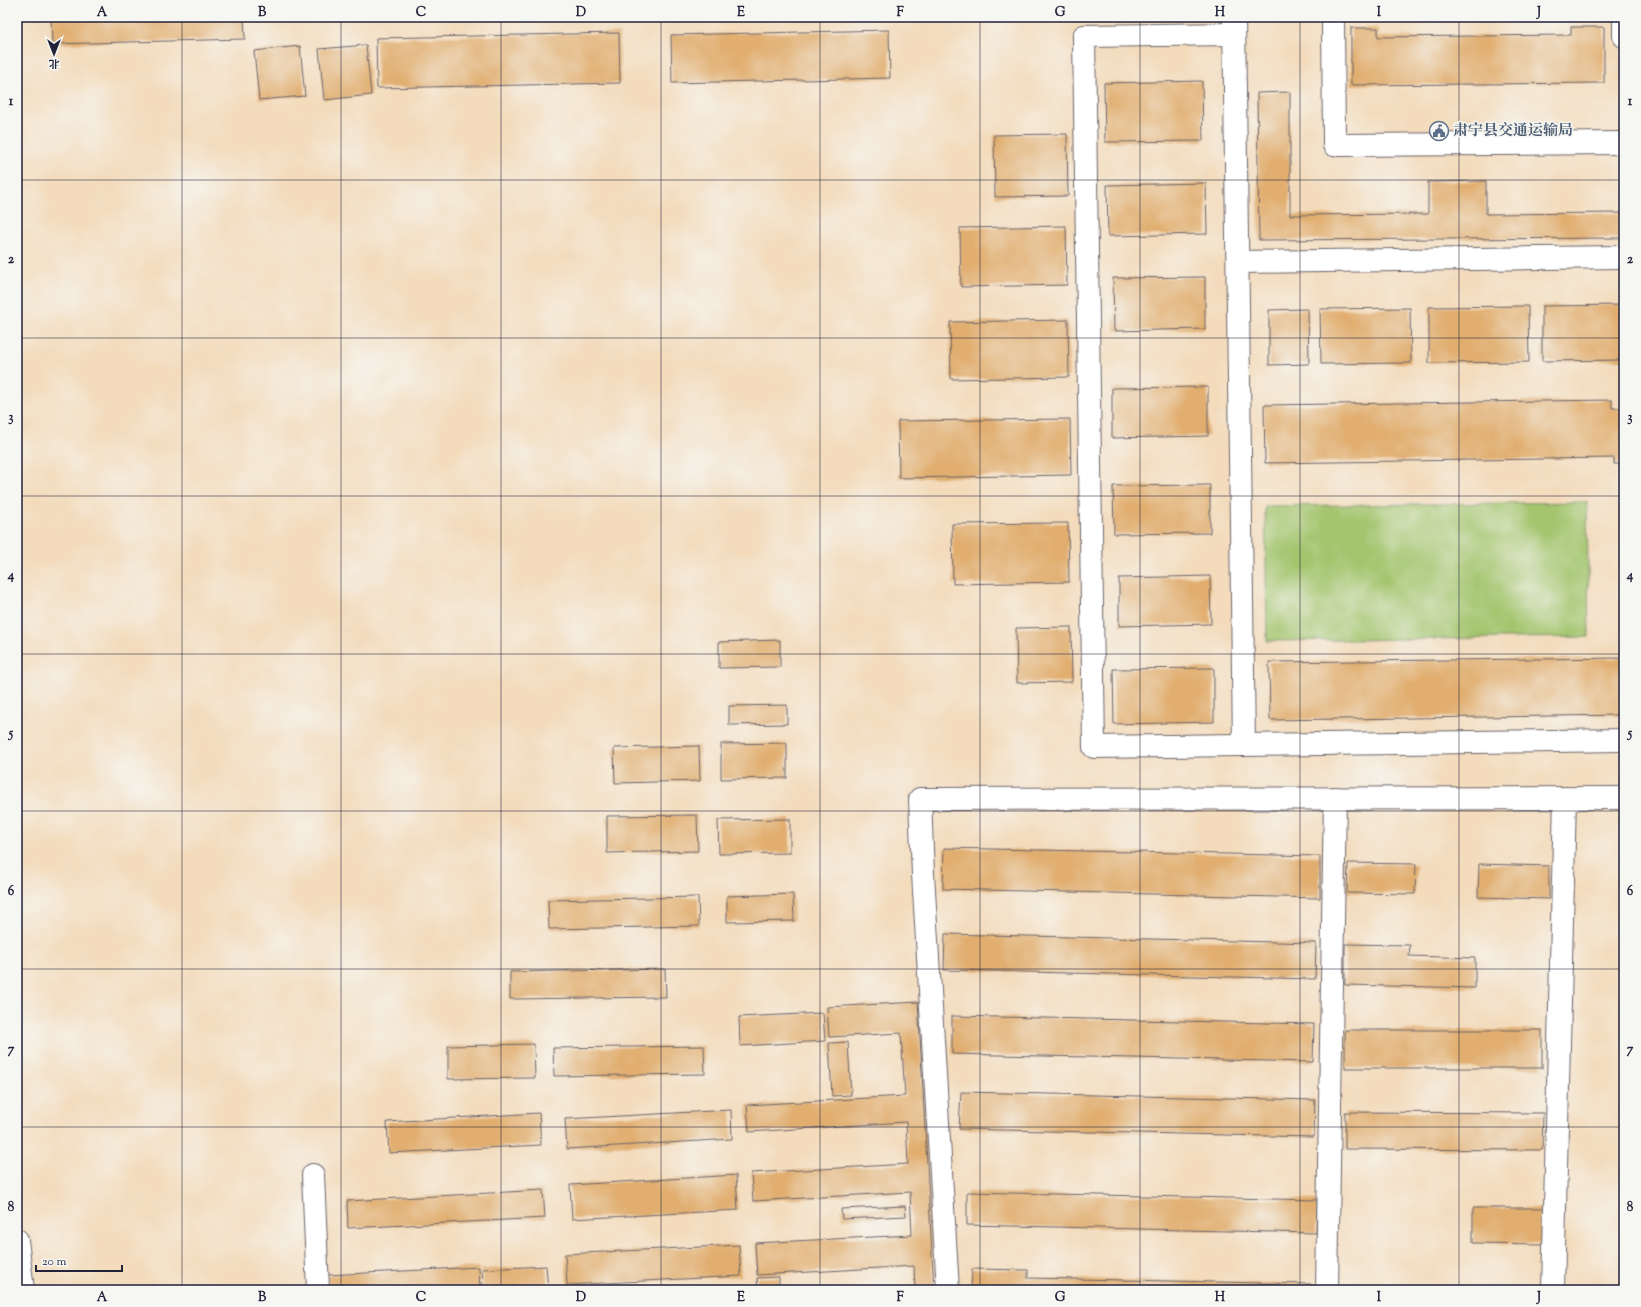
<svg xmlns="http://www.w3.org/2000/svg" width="1641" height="1307" viewBox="0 0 1641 1307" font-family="'Sorts Mill Goudy','Noto Serif SC',serif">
	<rect width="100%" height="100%" fill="#f6f6f2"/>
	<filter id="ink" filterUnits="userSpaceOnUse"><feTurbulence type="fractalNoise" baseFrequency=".025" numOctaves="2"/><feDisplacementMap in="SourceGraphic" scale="8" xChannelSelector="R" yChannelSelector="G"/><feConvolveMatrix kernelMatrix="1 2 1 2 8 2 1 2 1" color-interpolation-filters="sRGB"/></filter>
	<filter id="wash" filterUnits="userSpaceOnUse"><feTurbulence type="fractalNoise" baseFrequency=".012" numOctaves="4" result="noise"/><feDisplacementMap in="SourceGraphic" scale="16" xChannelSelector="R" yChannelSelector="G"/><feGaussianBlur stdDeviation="0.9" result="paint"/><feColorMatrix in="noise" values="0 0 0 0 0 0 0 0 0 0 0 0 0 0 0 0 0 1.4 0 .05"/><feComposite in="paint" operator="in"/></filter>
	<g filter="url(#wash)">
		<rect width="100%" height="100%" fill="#f3dbbc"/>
		<!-- green -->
		<path fill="#a4c56e" stroke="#637454" d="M 1587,502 L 1589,637 L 1267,641 L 1265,506 Z"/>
		<g id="blocks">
			<!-- building -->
			<g fill="#e1ae70">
				<path d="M 51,17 L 244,17 L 245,39 L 52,44 Z"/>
				<path d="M 1111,17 L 1166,17 L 1166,18 L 1111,19 Z"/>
				<path d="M 1571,27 L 1604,27 L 1604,83 L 1351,85 L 1351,28 L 1378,28 L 1378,37 L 1571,35 Z"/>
				<path d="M 889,30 L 890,78 L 672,83 L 671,35 Z"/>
				<path d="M 619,33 L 620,83 L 377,88 L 376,38 Z"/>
				<path d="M 366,45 L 371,95 L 324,100 L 319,49 Z"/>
				<path d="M 300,46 L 305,96 L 259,100 L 254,51 Z"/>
				<path d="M 1202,81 L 1203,141 L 1105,142 L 1104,83 Z"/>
				<path d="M 1290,92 L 1290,215 L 1428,214 L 1428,182 L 1486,181 L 1486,214 L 1624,213 L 1624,238 L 1259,240 L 1257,93 Z"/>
				<path d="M 1067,134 L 1068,196 L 995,197 L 994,135 Z"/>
				<path d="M 1206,183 L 1207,234 L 1108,236 L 1107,185 Z"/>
				<path d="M 1066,226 L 1067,285 L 961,287 L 960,228 Z"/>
				<path d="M 1205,277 L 1205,329 L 1114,331 L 1113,278 Z"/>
				<path d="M 1624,305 L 1624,360 L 1542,361 L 1542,306 Z"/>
				<path d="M 1528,306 L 1529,362 L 1429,363 L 1429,307 Z"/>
				<path d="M 1410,308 L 1411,363 L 1321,364 L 1320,309 Z"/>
				<path d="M 1308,309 L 1309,364 L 1269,365 L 1269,310 Z"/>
				<path d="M 1068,320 L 1069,377 L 951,379 L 950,322 Z"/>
				<path d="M 1208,387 L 1208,436 L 1112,438 L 1112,388 Z"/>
				<path d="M 1612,400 L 1612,408 L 1624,408 L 1624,464 L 1614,464 L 1614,458 L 1265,463 L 1264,405 Z"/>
				<path d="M 1070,419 L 1071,475 L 899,478 L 898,421 Z"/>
				<path d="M 1210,485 L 1210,533 L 1114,534 L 1113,486 Z"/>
				<path d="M 1068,523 L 1069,582 L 953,584 L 952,524 Z"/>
				<path d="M 1210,576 L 1211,624 L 1119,626 L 1119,578 Z"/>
				<path d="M 1071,627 L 1072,682 L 1017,683 L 1016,628 Z"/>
				<path d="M 780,640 L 780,667 L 719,668 L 719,642 Z"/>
				<path d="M 1624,658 L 1624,715 L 1270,720 L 1269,662 Z"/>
				<path d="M 1214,668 L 1214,722 L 1114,724 L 1113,669 Z"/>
				<path d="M 787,705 L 787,724 L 729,725 L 729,706 Z"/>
				<path d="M 787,743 L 787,778 L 721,779 L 721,744 Z"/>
				<path d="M 699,746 L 700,781 L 615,783 L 614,748 Z"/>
				<path d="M 697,815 L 698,851 L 607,853 L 607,816 Z"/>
				<path d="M 790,819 L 790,853 L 719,854 L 718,820 Z"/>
				<path d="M 944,848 L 1320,856 L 1320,898 L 943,889 Z"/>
				<path d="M 1348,863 L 1416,864 L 1415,894 L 1347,893 Z"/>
				<path d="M 1479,864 L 1549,866 L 1549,899 L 1478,897 Z"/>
				<path d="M 793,894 L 794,921 L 727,922 L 727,896 Z"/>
				<path d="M 698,897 L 699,926 L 549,929 L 548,900 Z"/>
				<path d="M 945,934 L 1316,943 L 1315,979 L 944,970 Z"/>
				<path d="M 1345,944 L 1410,945 L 1409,956 L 1475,958 L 1475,988 L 1345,985 Z"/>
				<path d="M 665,969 L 666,997 L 510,999 L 510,972 Z"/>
				<path d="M 918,1002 L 934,1290 L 915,1290 L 914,1266 L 757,1275 L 755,1243 L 912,1235 L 910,1192 L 753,1201 L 751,1173 L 908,1164 L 906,1122 L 749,1132 L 747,1105 L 905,1096 L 901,1033 L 829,1037 L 827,1007 Z"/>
				<path d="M 823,1013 L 825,1041 L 740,1046 L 739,1017 Z"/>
				<path d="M 952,1016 L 1314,1024 L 1313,1062 L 952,1054 Z"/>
				<rect x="1345" y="1030" width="197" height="38"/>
				<path d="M 848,1042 L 851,1095 L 832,1096 L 829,1043 Z"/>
				<path d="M 534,1044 L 535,1078 L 448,1079 L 448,1046 Z"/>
				<path d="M 704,1046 L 705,1074 L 554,1076 L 553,1048 Z"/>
				<path d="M 961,1092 L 1315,1100 L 1314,1137 L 959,1129 Z"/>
				<path d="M 731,1110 L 732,1139 L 567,1149 L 565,1119 Z"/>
				<path d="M 1345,1112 L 1543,1113 L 1542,1150 L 1345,1149 Z"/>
				<path d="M 539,1113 L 541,1145 L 389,1153 L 387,1122 Z"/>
				<path d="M 736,1175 L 738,1210 L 572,1219 L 570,1185 Z"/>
				<path d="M 543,1190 L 545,1218 L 348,1228 L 347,1201 Z"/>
				<path d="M 967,1192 L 1317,1200 L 1316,1233 L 967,1225 Z"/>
				<path d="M 905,1206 L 906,1216 L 842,1219 L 841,1209 Z"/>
				<path d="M 1473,1208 L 1544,1208 L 1544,1244 L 1473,1243 Z"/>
				<path d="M 739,1245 L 741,1276 L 567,1285 L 565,1254 Z"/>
				<path d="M 546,1266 L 548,1290 L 483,1290 L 482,1269 Z"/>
				<path d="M 479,1267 L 480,1290 L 328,1290 L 328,1275 Z"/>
				<path d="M 972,1269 L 1028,1270 L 1028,1278 L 1311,1284 L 1311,1290 L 971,1290 Z"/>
				<path d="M 779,1277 L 779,1290 L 758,1290 L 757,1278 Z"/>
			</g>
		</g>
	</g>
	<g filter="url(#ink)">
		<use href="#blocks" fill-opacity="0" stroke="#6b6368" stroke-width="1"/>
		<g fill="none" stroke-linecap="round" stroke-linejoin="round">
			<!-- minor casing -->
			<g stroke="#6b6368" stroke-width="24">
				<g id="minor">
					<path d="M 1234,17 L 1244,745"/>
					<path d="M 1333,17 L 1334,145 L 1624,143"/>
					<path d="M 1624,17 L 1624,36"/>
					<path d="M 1234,34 L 1084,36 L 1094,747 L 1624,740"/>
					<path d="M 1238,262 L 1624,257"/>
					<path d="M 313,1175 L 318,1290"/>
					<path d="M 948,1290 L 923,874 L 920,799 L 1624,798"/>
					<path d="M 1327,1290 L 1335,798"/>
					<path d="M 1553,1290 L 1565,798"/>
				</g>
			</g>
			<!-- major casing -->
			<g stroke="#6b6368" stroke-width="24">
				<path id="major" d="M 17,1240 L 23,1290"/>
			</g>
			<!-- minor -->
			<use href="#minor" stroke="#fff" stroke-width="22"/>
			<!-- major -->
			<use href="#major" stroke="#fff" stroke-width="22"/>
		</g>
	</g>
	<!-- grid -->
	<path fill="none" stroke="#22223b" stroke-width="1" stroke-opacity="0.55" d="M 182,17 L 182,1290M 341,17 L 341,1290M 501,17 L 501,1290M 661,17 L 661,1290M 820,17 L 820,1290M 980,17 L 980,1290M 1140,17 L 1140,1290M 1300,17 L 1300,1290M 1459,17 L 1459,1290M 17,180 L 1624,180M 17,338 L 1624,338M 17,496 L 1624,496M 17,654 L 1624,654M 17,811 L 1624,811M 17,969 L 1624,969M 17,1127 L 1624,1127"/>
	<!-- icons -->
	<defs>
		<g id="civic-ring" transform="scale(1)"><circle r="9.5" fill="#f6f6f2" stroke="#5c6f8a" stroke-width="1.5"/><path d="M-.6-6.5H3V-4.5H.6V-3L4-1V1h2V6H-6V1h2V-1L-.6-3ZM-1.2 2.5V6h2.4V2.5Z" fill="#5c6f8a"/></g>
	</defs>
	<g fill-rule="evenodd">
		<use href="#civic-ring" x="1439" y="131"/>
	</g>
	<g text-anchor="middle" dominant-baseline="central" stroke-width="3" stroke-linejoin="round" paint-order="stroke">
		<!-- service labels -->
		<g font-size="15" font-weight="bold" fill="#4e5e75" stroke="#f6f6f2" text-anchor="start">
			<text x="1453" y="131">肃宁县交通运输局</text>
		</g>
	</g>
	<!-- margin -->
	<rect width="1641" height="1307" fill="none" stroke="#f6f6f2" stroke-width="44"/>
	<!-- north arrow -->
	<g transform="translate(54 54) rotate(180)" stroke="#f6f6f2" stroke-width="3" paint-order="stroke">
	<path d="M0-3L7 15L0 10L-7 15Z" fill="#22223b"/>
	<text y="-6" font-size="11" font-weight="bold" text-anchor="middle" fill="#22223b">北</text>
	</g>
	<!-- scale -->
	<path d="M36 1265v6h86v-6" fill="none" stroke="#22223b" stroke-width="2"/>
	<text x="42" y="1265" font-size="12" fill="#22223b" stroke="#f6f6f2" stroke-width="3" paint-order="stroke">20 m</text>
	<rect x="22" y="22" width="1597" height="1263" fill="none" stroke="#22223b" stroke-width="1.5"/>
	<g font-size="13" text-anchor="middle" font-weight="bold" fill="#22223b">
		<text x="102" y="16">A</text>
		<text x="262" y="16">B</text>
		<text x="421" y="16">C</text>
		<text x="581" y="16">D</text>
		<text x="741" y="16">E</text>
		<text x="900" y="16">F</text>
		<text x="1060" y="16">G</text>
		<text x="1220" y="16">H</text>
		<text x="1379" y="16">I</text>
		<text x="1539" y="16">J</text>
		<text x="11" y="105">1</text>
		<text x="1630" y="105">1</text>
		<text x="11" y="263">2</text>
		<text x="1630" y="263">2</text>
		<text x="11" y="421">3</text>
		<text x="1630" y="421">3</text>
		<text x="11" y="579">4</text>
		<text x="1630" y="579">4</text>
		<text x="11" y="737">5</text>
		<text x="1630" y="737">5</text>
		<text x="11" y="895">6</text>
		<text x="1630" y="895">6</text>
		<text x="11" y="1053">7</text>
		<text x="1630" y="1053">7</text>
		<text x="11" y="1211">8</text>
		<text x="1630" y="1211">8</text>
		<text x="102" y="1301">A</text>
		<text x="262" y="1301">B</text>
		<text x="421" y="1301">C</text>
		<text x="581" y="1301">D</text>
		<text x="741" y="1301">E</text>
		<text x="900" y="1301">F</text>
		<text x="1060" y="1301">G</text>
		<text x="1220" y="1301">H</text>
		<text x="1379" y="1301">I</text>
		<text x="1539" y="1301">J</text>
	</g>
</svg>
